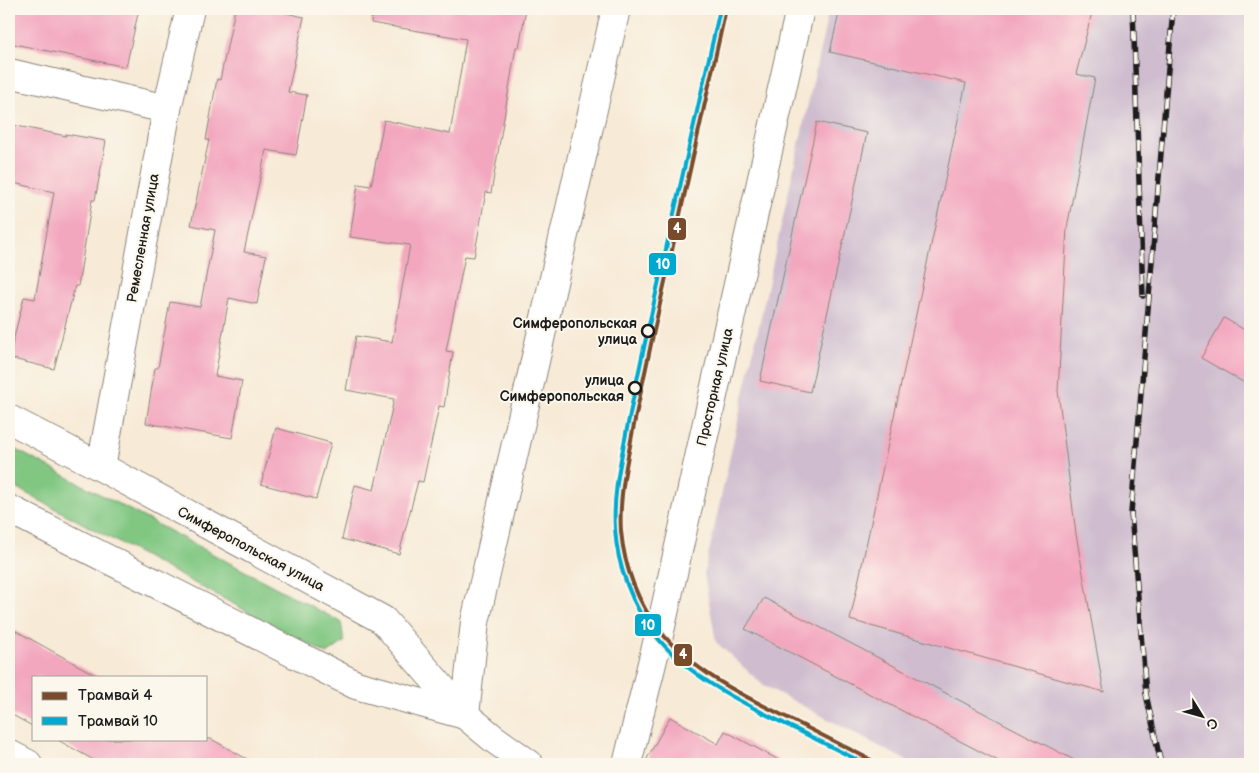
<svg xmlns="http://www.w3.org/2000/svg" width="1259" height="773" viewBox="0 0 1259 773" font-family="'Balsamiq Sans',sans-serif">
	<rect width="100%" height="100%" fill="#fbf7ec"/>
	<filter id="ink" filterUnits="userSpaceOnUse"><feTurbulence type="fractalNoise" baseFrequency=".02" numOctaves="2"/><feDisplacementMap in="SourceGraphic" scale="10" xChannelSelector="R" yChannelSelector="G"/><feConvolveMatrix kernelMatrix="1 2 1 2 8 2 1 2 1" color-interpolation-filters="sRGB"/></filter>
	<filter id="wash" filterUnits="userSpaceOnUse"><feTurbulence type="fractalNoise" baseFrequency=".0096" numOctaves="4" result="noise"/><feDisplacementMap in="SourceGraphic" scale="20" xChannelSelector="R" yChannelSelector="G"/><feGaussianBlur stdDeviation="1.12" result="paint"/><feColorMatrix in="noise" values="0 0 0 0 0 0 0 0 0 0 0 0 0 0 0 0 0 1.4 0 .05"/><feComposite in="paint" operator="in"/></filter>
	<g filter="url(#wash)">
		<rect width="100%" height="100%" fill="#f7ead6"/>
		<!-- industrial -->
		<path fill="#cfbdcf" d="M 829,9 L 1250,9 L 1250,764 L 913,764 L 763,685 L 716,642 L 704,574 Z"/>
		<!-- green -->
		<path fill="#81c782" stroke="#4e724f" d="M 9,446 L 341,622 L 344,642 L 327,654 L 9,484 Z"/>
		<g id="blocks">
			<!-- building -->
			<g fill="#f3a7bf">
				<path d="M 9,9 L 139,9 L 126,67 L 9,43 Z"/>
				<path d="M 235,9 L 268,9 L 304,17 L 288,92 L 307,95 L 296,155 L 266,150 L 244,252 L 266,256 L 257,304 L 229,298 L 215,376 L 242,381 L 232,438 L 146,423 L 155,368 L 158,368 L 170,302 L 200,307 L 215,230 L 191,225 L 209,140 L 206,140 L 217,79 L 220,80 Z"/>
				<path d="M 373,9 L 526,9 L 519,47 L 516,47 L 491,193 L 486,192 L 474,257 L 465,256 L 446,351 L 453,352 L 444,407 L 439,406 L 423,482 L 418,481 L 399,554 L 342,539 L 355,485 L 374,490 L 394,399 L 346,390 L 356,336 L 392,342 L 410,245 L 350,237 L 358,184 L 371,186 L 384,120 L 450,134 L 466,39 L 371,23 Z"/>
				<path d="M 840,9 L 1093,9 L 1076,74 L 1095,78 L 1067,228 L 1058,391 L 1076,534 L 1104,692 L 850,620 L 966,83 L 830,52 Z"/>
				<path d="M 817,122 L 867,133 L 810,392 L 760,381 Z"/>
				<path d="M 12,125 L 66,136 L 66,134 L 106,141 L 95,200 L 92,200 L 78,286 L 75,286 L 54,369 L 9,358 L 24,297 L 35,299 L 54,192 L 9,182 L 9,139 Z"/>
				<path d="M 1224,318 L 1250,333 L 1250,386 L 1201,358 Z"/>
				<path d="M 276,428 L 331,443 L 316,499 L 261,484 Z"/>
				<path d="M 764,598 L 1022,733 L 1082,764 L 1004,764 L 745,629 Z"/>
				<path d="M 9,627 L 99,677 L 34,677 L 34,727 L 9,713 Z"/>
				<path d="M 670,717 L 718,744 L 725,731 L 786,764 L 644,764 Z"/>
				<path d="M 56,739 L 211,739 L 256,764 L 101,764 Z"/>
			</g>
		</g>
	</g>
	<g filter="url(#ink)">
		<use href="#blocks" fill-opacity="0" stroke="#8a8379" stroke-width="1"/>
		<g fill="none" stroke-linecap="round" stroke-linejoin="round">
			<!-- minor casing -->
			<g stroke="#8a8379" stroke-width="30">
				<g id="minor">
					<path d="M 9,73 L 167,109"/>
					<path d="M 9,419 L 101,467 L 383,620 L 465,715 L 494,739 L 529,764"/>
					<path d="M 101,467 L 167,109 L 190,9"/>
					<path d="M 9,509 L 356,685 L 465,715"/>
					<path d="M 465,715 L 475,622 L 616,9"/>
					<path d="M 9,754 L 28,764"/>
					<path d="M 627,764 L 660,631 L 800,9"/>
				</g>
			</g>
			<!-- minor -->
			<use href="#minor" stroke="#fff" stroke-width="28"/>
			<!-- rail casing -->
			<g stroke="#1c1c1c" stroke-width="5.5">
				<g id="rail">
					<path d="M 1133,9 L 1143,296"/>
					<path d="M 1161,764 L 1146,694 L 1131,513 L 1173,9"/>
				</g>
			</g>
			<!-- rail -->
			<use href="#rail" stroke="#fbf7ec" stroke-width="4" stroke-dasharray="11" stroke-linecap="butt"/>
			<!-- tram-1 casing -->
			<g stroke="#fbf7ec" stroke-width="8">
				<path id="tram-1" d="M 726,9 C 701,121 676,232 651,344 C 644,378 636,412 630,446 C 624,474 619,503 621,531 C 624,566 638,604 660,631 C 693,672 744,696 790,719 C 820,734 849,749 879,764"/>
			</g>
			<!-- tram-2 casing -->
			<g stroke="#fbf7ec" stroke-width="8">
				<path id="tram-2" d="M 720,9 C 696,116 672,222 648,329 C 640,366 632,402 625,439 C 619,468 613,498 615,528 C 617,565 632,607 656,636 C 689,677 739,701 785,724 C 812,737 839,751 866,764"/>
			</g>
			<!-- tram-1 -->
			<use href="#tram-1" stroke="#7a4b2a" stroke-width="4"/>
			<!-- tram-2 -->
			<use href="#tram-2" stroke="#00a9ce" stroke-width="4"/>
		</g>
	</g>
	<!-- markers -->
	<g fill="#fbf7ec" stroke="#1c1c1c" stroke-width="2.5">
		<circle cx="648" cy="331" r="6"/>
		<circle cx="635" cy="388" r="6"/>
	</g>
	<g text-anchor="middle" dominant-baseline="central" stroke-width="4" stroke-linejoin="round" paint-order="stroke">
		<!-- street labels -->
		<g font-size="14" fill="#1c1c1c" stroke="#fbf7ec">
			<text transform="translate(143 238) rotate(-80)">Ремесленная улица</text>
			<text transform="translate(715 387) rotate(-77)">Просторная улица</text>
			<text transform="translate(251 549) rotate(28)">Симферопольская улица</text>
		</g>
		<!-- stop labels -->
		<g font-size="14" font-weight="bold" fill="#1c1c1c" stroke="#fbf7ec" text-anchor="end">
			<text x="637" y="323">Симферопольская<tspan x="637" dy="16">улица</tspan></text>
			<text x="624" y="380">улица<tspan x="624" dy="16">Симферопольская</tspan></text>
		</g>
	</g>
	<g stroke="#fbf7ec" stroke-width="2">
		<rect x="667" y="217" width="20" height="24" rx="5" fill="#7a4b2a"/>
		<rect x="648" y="252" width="29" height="24" rx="5" fill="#00a9ce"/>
		<rect x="634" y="613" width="28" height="24" rx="5" fill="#00a9ce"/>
		<rect x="673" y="643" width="20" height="24" rx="5" fill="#7a4b2a"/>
	</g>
	<g font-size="14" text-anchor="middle" font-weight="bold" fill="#fff">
		<text x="677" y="233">4</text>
		<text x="663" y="269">10</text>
		<text x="648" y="630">10</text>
		<text x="683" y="659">4</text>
	</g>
	<!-- margin -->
	<rect width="1259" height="773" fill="none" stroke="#fbf7ec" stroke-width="30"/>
	<!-- legend -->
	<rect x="32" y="676" width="175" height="65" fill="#fbf7ec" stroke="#a29f99"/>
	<rect x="42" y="692" width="25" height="8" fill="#7a4b2a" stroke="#a29f99"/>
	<text x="78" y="700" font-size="15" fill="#1c1c1c">Трамвай 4</text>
	<rect x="42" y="717" width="25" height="8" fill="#00a9ce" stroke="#a29f99"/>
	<text x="78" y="726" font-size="15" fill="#1c1c1c">Трамвай 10</text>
	<!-- north arrow -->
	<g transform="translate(1202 716) rotate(127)" stroke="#fbf7ec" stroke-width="4" paint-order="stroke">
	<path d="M0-4L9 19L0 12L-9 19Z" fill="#1c1c1c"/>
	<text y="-8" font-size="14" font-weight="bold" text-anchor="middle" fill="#1c1c1c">С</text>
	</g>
</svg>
